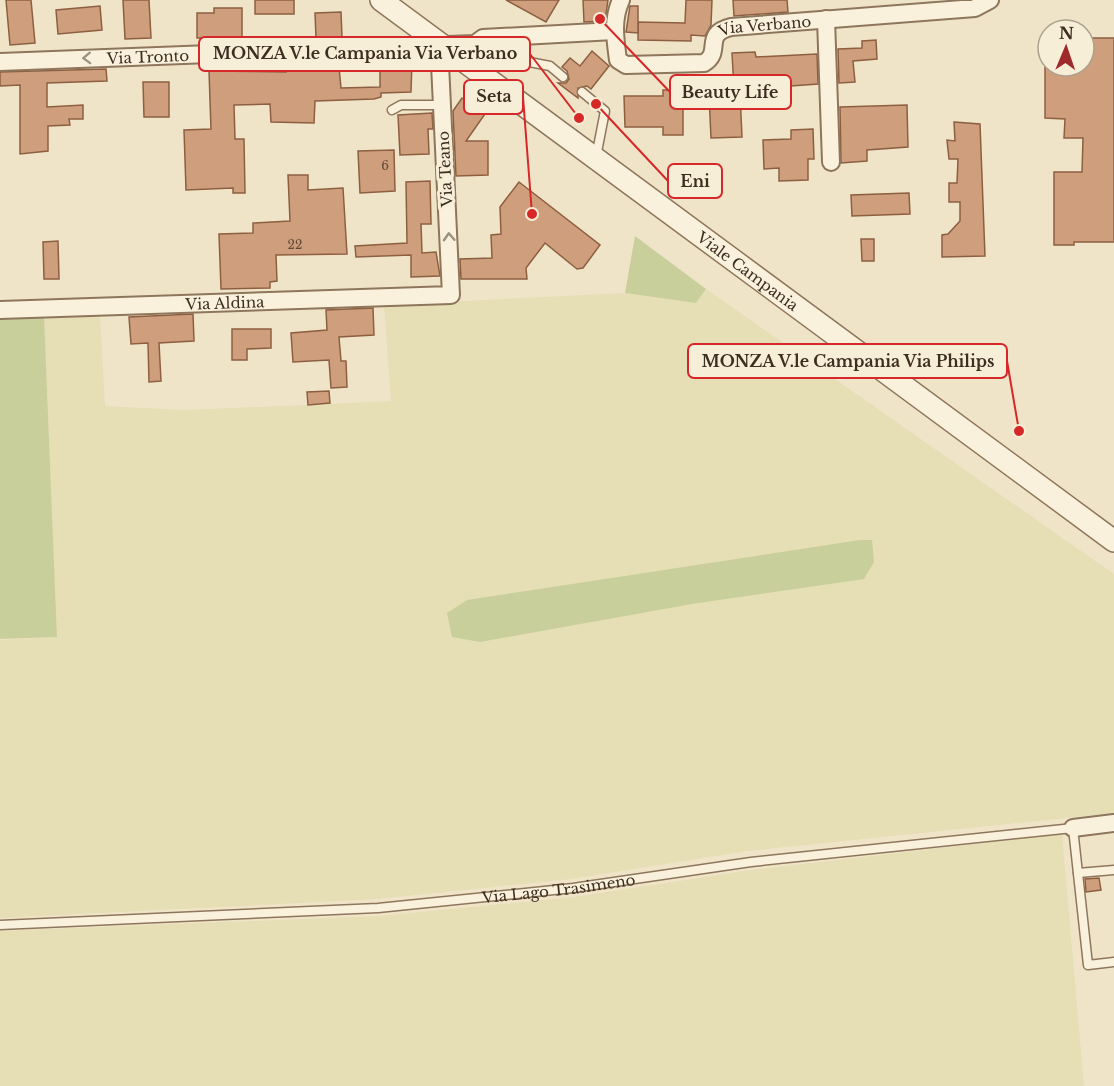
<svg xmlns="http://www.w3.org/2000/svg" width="1114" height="1086" viewBox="0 0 1114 1086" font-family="'Libre Baskerville',serif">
	<rect width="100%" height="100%" fill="#f0e4c8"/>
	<!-- farmland -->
	<g fill="#e6deb5">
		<path d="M 706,289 L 1114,574 L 1114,813 L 748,851 L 571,879 L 378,899 L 0,918 L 0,640 L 57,637 L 44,315 L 100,314 L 105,406 L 184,410 L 308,405 L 391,401 L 384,305 L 625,293 L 696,303 Z"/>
		<path d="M 1062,834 L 1084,1086 L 0,1086 L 0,931 L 379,916 L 574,897 L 751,870 Z"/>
	</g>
	<!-- green -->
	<g fill="#c9cf9b">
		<path d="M 635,236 L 706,289 L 696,303 L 625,293 Z"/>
		<path d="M 44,315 L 57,637 L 0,639 L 0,316 Z"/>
		<path d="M 860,540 L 872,540 L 874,562 L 864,579 L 692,604 L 480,642 L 452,637 L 447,613 L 467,600 Z"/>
	</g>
	<!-- building -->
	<g fill="#cf9f7d" stroke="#8d5f41" stroke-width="1.5">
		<path d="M 6,0 L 31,0 L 35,43 L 10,45 Z"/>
		<path d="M 123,0 L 149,0 L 151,38 L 125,39 Z"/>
		<rect x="255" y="0" width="39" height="14"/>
		<path d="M 506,0 L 559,0 L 546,22 Z"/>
		<path d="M 583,0 L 608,0 L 605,21 L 584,22 Z"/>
		<path d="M 686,0 L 712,0 L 711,25 L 705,36 L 691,35 L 691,41 L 638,40 L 638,22 L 685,23 Z"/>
		<path d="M 733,0 L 787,0 L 788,12 L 734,16 Z"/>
		<path d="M 100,6 L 102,30 L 58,34 L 56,10 Z"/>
		<path d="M 630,6 L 638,6 L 638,33 L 626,32 Z"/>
		<path d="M 214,8 L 242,8 L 242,37 L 197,38 L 197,13 L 214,13 Z"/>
		<path d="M 341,12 L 342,37 L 316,38 L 315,13 Z"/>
		<path d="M 1084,38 L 1114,38 L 1114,242 L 1074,242 L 1074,245 L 1054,245 L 1054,172 L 1082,172 L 1083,138 L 1064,138 L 1065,119 L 1045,118 L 1045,66 L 1084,66 Z"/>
		<path d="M 876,40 L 877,59 L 853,61 L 855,82 L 839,83 L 838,49 L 862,48 L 862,41 Z"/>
		<path d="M 592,51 L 609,66 L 591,89 L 587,86 L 578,88 L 578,98 L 558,83 L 566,83 L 569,79 L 567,71 L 562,67 L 570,58 L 580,66 Z"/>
		<path d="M 755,52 L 756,57 L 817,54 L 818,84 L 734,90 L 732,53 Z"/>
		<path d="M 406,57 L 412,61 L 411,92 L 381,93 L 381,97 L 374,99 L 315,101 L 314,123 L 271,122 L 270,104 L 234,105 L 235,139 L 244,139 L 245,193 L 233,193 L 233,188 L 186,190 L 184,130 L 211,129 L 209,71 L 286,72 L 286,69 L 339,67 L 341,88 L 380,87 L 380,58 Z"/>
		<path d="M 106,69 L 107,81 L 47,83 L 47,107 L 83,105 L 83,119 L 69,119 L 70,125 L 48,126 L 48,151 L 20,154 L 20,85 L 0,86 L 0,72 Z"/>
		<path d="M 143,82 L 169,82 L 169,117 L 144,117 Z"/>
		<path d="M 663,90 L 683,90 L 683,135 L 663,135 L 663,127 L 625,127 L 624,96 L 663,96 Z"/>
		<path d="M 740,93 L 742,137 L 711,138 L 709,95 Z"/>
		<path d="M 462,98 L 485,114 L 466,141 L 488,141 L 488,175 L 456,176 L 453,111 Z"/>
		<path d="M 907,105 L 908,147 L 867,150 L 867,161 L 841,163 L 840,107 Z"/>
		<path d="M 432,113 L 433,129 L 428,129 L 429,154 L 400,155 L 398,115 Z"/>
		<path d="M 954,122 L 980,124 L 985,256 L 942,257 L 942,235 L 948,234 L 960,221 L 960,202 L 949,202 L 949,183 L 957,183 L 958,159 L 949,159 L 947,140 L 955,141 Z"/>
		<path d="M 813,129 L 814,159 L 808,159 L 808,180 L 779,181 L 779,168 L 764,169 L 763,140 L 791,139 L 791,130 Z"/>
		<path d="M 394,150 L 395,191 L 360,193 L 358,151 Z"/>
		<path d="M 288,175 L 308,175 L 308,190 L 343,188 L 347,254 L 276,255 L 277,281 L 270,282 L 270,288 L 221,289 L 219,234 L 253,233 L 253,223 L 290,221 Z"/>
		<path d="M 430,181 L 431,224 L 421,224 L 422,253 L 436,252 L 440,276 L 411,277 L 411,255 L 356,257 L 355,246 L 407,243 L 406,182 Z"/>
		<path d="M 519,182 L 600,245 L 583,268 L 577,269 L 545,243 L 526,268 L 527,279 L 461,279 L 460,259 L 492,258 L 491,235 L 501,234 L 500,207 Z"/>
		<path d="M 909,193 L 910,214 L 852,216 L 851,195 Z"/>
		<path d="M 861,239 L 874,239 L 874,261 L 862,261 Z"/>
		<path d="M 58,241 L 59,279 L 44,279 L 43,242 Z"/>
		<path d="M 373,308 L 374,335 L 339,337 L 341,361 L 346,361 L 347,387 L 331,388 L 329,360 L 293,362 L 291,333 L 327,330 L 326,310 Z"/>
		<path d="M 193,314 L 194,341 L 159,343 L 161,381 L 149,382 L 148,343 L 131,344 L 129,317 Z"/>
		<path d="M 232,329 L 271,329 L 271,348 L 247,349 L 247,360 L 232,360 Z"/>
		<path d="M 329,391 L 330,403 L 308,405 L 307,392 Z"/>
		<path d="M 1099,878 L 1101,890 L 1086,892 L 1085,879 Z"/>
	</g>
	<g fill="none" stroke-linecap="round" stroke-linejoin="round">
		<!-- service casing -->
		<g stroke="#8d765c" stroke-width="11">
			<g id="service">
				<path d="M 482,72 L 508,58 L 550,66 L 563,77"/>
				<path d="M 582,92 L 605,111 L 596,157"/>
				<path d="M 392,110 L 401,105 L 442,105"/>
				<path d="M 1078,873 L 1114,870"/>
				<path id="s1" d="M 0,925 L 378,908 L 573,888 L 751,862 L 1073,828 L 1088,965 L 1114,962"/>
			</g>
		</g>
		<!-- minor casing -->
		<g stroke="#8d765c" stroke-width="20">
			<g id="minor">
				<path id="s2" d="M 621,0 C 612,20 615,38 618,60 L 626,65 L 704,63 C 723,52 702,34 731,27 L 975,8 L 990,0"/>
				<path d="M 826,19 L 831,162"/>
				<path id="s3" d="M 0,62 L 475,44 L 483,38 L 614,31"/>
				<path id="s4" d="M 0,310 L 451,295 L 439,43"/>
				<path d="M 1073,828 L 1114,823"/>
			</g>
		</g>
		<!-- tertiary casing -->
		<g stroke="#8d765c" stroke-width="24">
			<g id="tertiary">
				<path id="s5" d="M 381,0 L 1114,541"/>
			</g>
		</g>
		<!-- service -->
		<use href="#service" stroke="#faf1dc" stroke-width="8"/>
		<!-- minor -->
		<use href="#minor" stroke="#faf1dc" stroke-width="16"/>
		<!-- tertiary -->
		<use href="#tertiary" stroke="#faf1dc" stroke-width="21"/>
	</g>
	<!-- one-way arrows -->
	<defs><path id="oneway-chevron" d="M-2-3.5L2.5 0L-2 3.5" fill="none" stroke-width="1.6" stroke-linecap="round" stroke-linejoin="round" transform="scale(1.5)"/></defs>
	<g stroke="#9c907e">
		<use href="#oneway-chevron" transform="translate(87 58) rotate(178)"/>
		<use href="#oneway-chevron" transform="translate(449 237) rotate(-93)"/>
	</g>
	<g text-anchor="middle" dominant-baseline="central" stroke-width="6" stroke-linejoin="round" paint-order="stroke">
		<!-- number labels -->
		<g font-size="12" fill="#624a37">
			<text x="385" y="165">6</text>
			<text x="295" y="244">22</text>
		</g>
		<!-- street labels -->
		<g font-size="15" fill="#3d2e20" stroke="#f7eed8">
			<text stroke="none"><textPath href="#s2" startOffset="231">Via Verbano</textPath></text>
			<text stroke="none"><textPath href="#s3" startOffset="148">Via Tronto</textPath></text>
			<text transform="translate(445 169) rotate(-93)">Via Teano</text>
			<text stroke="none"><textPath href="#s5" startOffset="456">Viale Campania</textPath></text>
			<text stroke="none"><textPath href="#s4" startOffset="225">Via Aldina</textPath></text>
			<text stroke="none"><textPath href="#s1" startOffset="560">Via Lago Trasimeno</textPath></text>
		</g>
	</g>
	<!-- callouts -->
	<path fill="none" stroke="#d62828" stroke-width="2" d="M579 118L530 54M600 19L670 92M532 214L523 97M596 104L668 181M1019 431L1007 361"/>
	<g fill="#d62828" stroke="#f7eed8" stroke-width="2">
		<circle cx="579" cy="118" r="6"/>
		<circle cx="600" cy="19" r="6"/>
		<circle cx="532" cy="214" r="6"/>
		<circle cx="596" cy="104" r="6"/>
		<circle cx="1019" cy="431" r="6"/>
	</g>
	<g fill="#f7eed8" stroke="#d62828" stroke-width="2">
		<rect x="199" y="37" width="331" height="34" rx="6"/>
		<rect x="670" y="75" width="121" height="34" rx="6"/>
		<rect x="464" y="80" width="59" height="34" rx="6"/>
		<rect x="668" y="164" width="54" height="34" rx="6"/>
		<rect x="688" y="344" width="319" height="34" rx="6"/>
	</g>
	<g font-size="16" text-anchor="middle" font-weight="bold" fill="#3d2e20">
		<text x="365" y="59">MONZA V.le Campania Via Verbano</text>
		<text x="730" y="98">Beauty Life</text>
		<text x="494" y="102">Seta</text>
		<text x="695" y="187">Eni</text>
		<text x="848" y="367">MONZA V.le Campania Via Philips</text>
	</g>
	<!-- north arrow -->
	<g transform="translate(1066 48) rotate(2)"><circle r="28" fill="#f7eed8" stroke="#ada18e" stroke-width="1.5"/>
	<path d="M0-4.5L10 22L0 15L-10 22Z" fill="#9e2a2b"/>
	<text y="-9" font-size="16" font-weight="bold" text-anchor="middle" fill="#3d2e20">N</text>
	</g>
</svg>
